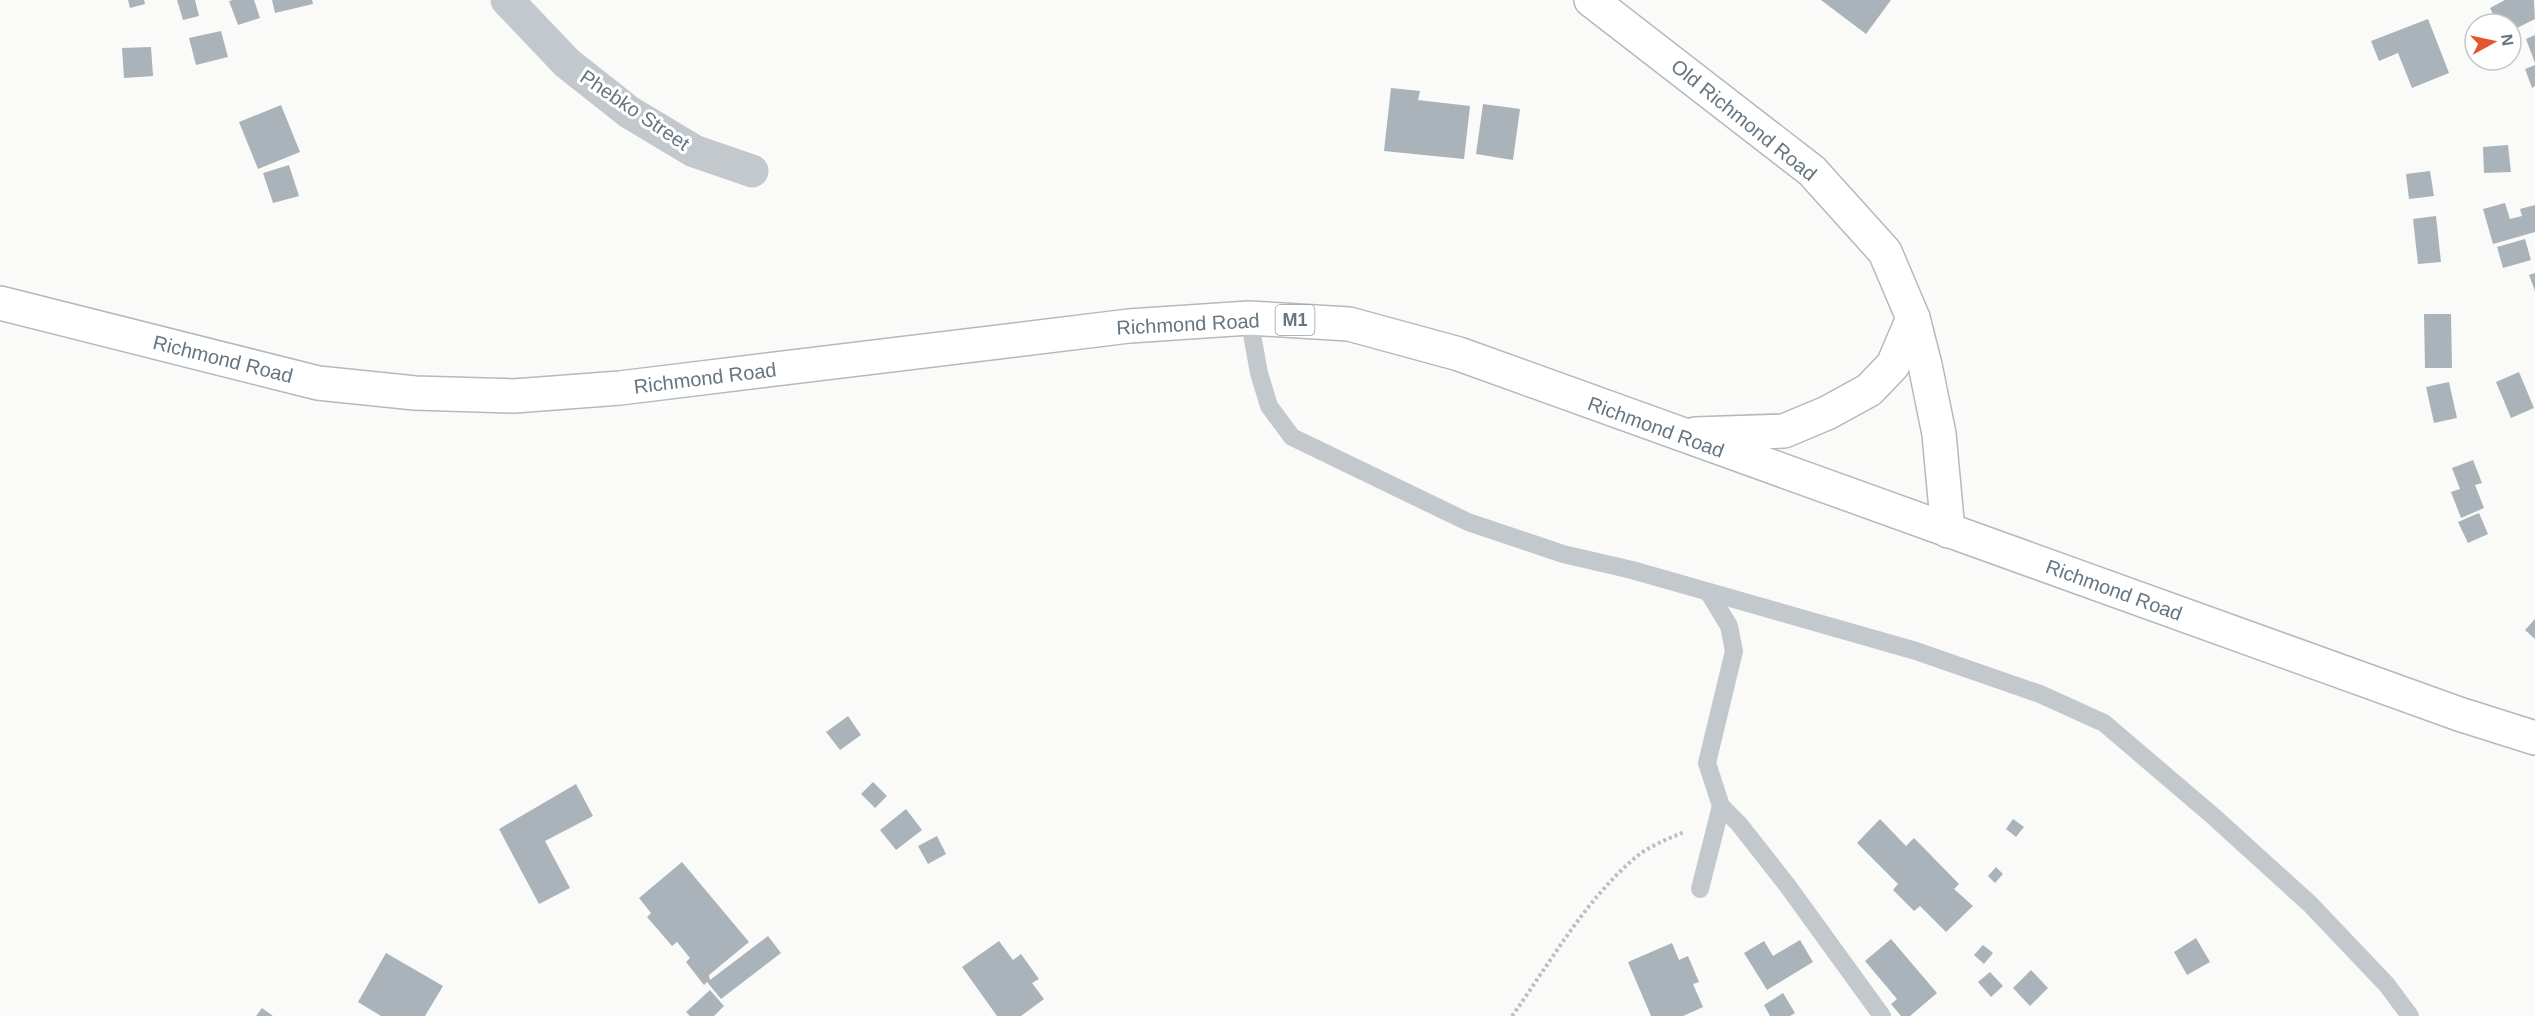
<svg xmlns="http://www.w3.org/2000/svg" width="2535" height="1016" viewBox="0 0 2535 1016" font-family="Helvetica,sans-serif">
	<rect width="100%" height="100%" fill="#fafaf8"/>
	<!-- building -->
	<g fill="#aab3b9">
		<path d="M 128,0 L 144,0 L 145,4 L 130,8 Z"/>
		<path d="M 177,0 L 195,0 L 199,16 L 183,20 Z"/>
		<path d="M 233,0 L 254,0 L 260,18 L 238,25 L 229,1 Z"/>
		<path d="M 272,0 L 312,0 L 313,4 L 275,13 Z"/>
		<path d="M 1821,0 L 1891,0 L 1866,34 Z"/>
		<path d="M 2505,0 L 2534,0 L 2535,19 L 2511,31 L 2511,24 L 2498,24 L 2490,8 Z"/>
		<path d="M 2428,19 L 2449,73 L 2412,88 L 2398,53 L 2379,61 L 2371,41 Z"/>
		<path d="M 221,31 L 228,57 L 196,65 L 189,38 Z"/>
		<path d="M 2535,35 L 2535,63 L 2526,39 Z"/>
		<path d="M 151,47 L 153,76 L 124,78 L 122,48 Z"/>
		<path d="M 2535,65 L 2535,86 L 2532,88 L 2525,69 Z"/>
		<path d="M 1391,88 L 1420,91 L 1418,100 L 1470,106 L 1464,159 L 1384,151 Z"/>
		<path d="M 1483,104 L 1520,109 L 1513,160 L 1476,154 Z"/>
		<path d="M 281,105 L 300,152 L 258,169 L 239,122 Z"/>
		<path d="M 2508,145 L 2511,172 L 2484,173 L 2483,147 Z"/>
		<path d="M 289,165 L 299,196 L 273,203 L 263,173 Z"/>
		<path d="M 2430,171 L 2434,196 L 2409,199 L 2406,174 Z"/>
		<path d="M 2505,203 L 2510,219 L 2522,216 L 2520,209 L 2535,205 L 2535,232 L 2493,244 L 2483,209 Z"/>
		<path d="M 2436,216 L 2441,262 L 2418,264 L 2413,219 Z"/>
		<path d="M 2525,239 L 2531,260 L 2503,268 L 2497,247 Z"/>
		<path d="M 2535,273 L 2535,291 L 2529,275 Z"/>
		<path d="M 2424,314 L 2451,314 L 2452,368 L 2425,368 Z"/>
		<path d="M 2519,372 L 2534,408 L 2511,418 L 2496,382 Z"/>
		<path d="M 2449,382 L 2457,418 L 2434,423 L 2426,387 Z"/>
		<path d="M 2473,460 L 2482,483 L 2475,485 L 2484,508 L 2461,518 L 2451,492 L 2460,489 L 2452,468 Z"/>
		<path d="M 2479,513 L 2488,534 L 2468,543 L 2458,522 Z"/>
		<path d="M 2535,619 L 2535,639 L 2525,630 Z"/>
		<path d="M 848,716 L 861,735 L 840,750 L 826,732 Z"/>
		<path d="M 873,782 L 887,796 L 875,808 L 861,794 Z"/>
		<path d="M 576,784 L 593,816 L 545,841 L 570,888 L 539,904 L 499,829 Z"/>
		<path d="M 906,809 L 922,830 L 896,850 L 880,830 Z"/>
		<path d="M 1880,819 L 1906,846 L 1914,838 L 1959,884 L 1954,889 L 1973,906 L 1946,932 L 1920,906 L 1914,911 L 1893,890 L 1898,884 L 1857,843 Z"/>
		<path d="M 2013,819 L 2024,827 L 2016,837 L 2006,829 Z"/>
		<path d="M 937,836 L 946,854 L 928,864 L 918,846 Z"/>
		<path d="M 682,862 L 749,942 L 709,975 L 710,980 L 768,936 L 781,953 L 721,999 L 707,982 L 704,985 L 686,962 L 690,958 L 677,942 L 672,946 L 647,917 L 651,913 L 639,898 Z"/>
		<path d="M 1996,867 L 2003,874 L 1995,883 L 1988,876 Z"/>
		<path d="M 2196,938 L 2210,962 L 2187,975 L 2174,952 Z"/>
		<path d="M 1891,939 L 1937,993 L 1910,1016 L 1901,1016 L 1891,1004 L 1897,999 L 1865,961 Z"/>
		<path d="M 1800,940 L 1813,962 L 1767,990 L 1744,953 L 1764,941 L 1773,956 Z"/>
		<path d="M 999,941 L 1013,960 L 1021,954 L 1039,979 L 1032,983 L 1044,999 L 1021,1016 L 997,1016 L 962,967 Z"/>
		<path d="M 1672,943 L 1679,960 L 1688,956 L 1699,982 L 1693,984 L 1703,1007 L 1683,1016 L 1651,1016 L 1628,962 Z"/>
		<path d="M 1983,945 L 1993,953 L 1984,964 L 1974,955 Z"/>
		<path d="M 386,953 L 443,986 L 425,1016 L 381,1016 L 358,1002 Z"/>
		<path d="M 2031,970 L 2048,988 L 2030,1006 L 2013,988 Z"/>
		<path d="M 1990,972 L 2003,986 L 1991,997 L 1978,982 Z"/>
		<path d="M 710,990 L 724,1006 L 714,1016 L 690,1016 L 686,1012 Z"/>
		<path d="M 1783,993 L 1795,1013 L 1790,1016 L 1770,1016 L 1764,1005 Z"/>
		<path d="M 262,1008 L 273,1016 L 256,1016 Z"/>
	</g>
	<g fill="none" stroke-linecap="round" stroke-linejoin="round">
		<!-- secondary casing -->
		<g stroke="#b3babf" stroke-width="36">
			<path id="secondary" d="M 1591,0 L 1812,171 L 1885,252 L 1913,318 L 1925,365 L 1939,434 L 1948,531"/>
		</g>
		<!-- highway casing -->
		<g stroke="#b4b9bd" stroke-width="36">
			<g id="highway">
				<path d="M 0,303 L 318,383 L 415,393 L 514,396 L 620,388 L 1129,326 L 1249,318 L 1349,324 L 1459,354 L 2459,714 L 2535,738"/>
				<path d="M 1695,434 L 1784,431 L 1827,413 L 1869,390 L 1893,365 L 1913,318"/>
			</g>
		</g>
		<!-- path -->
		<path stroke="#bbbfc2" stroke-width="4" stroke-dasharray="3 3" stroke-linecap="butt" d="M 1512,1016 C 1551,962 1584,901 1636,857 C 1649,846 1668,839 1684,832"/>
		<!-- lane -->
		<g stroke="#c3c8cc" stroke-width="18">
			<path d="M 1249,318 L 1259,373 L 1269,406 L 1292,437 L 1468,522 L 1563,554 L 1632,570 L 1916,651 L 2040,694 L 2104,723 L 2213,816 L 2310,904 L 2387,985 L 2410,1016"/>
			<path d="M 1709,593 L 1729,626 L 1734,651 L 1707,763 L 1721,806 L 1739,824 L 1787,885 L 1882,1016"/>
			<path d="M 1700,889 L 1721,806"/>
		</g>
		<!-- street -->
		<path stroke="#c3c8cc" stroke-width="33" d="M 507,0 L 567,63 L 629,112 L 694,151 L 752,171"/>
		<!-- secondary -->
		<use href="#secondary" stroke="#fff" stroke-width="33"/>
		<!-- highway -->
		<use href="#highway" stroke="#fff" stroke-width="33"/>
	</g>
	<g text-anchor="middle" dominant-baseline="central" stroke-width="6" stroke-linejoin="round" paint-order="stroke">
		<!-- shield labels -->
		<rect fill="#fff" stroke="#939fa8" stroke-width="1.5" x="1275.5" y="305" width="39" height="30" rx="4.5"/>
		<g font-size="18" font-weight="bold" fill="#657683">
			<text x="1295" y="320">M1</text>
		</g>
		<!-- street labels -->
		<g font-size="20" fill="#657683" stroke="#fff">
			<text transform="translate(635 110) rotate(34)">Phebko Street</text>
			<text transform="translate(1744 120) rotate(39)">Old Richmond Road</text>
			<text transform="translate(1188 324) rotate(-3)">Richmond Road</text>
			<text transform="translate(223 359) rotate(14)">Richmond Road</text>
			<text transform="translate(705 378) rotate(-7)">Richmond Road</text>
			<text transform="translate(1656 427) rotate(20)">Richmond Road</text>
			<text transform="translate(2114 590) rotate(20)">Richmond Road</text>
		</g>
	</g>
	<!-- north arrow -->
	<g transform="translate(2493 42) rotate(82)"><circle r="28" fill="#ffffff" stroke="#c1c8cd" stroke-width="1.5"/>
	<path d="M0-4.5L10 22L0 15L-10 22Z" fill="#e4572e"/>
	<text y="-9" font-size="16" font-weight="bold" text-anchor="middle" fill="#657683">N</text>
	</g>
</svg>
